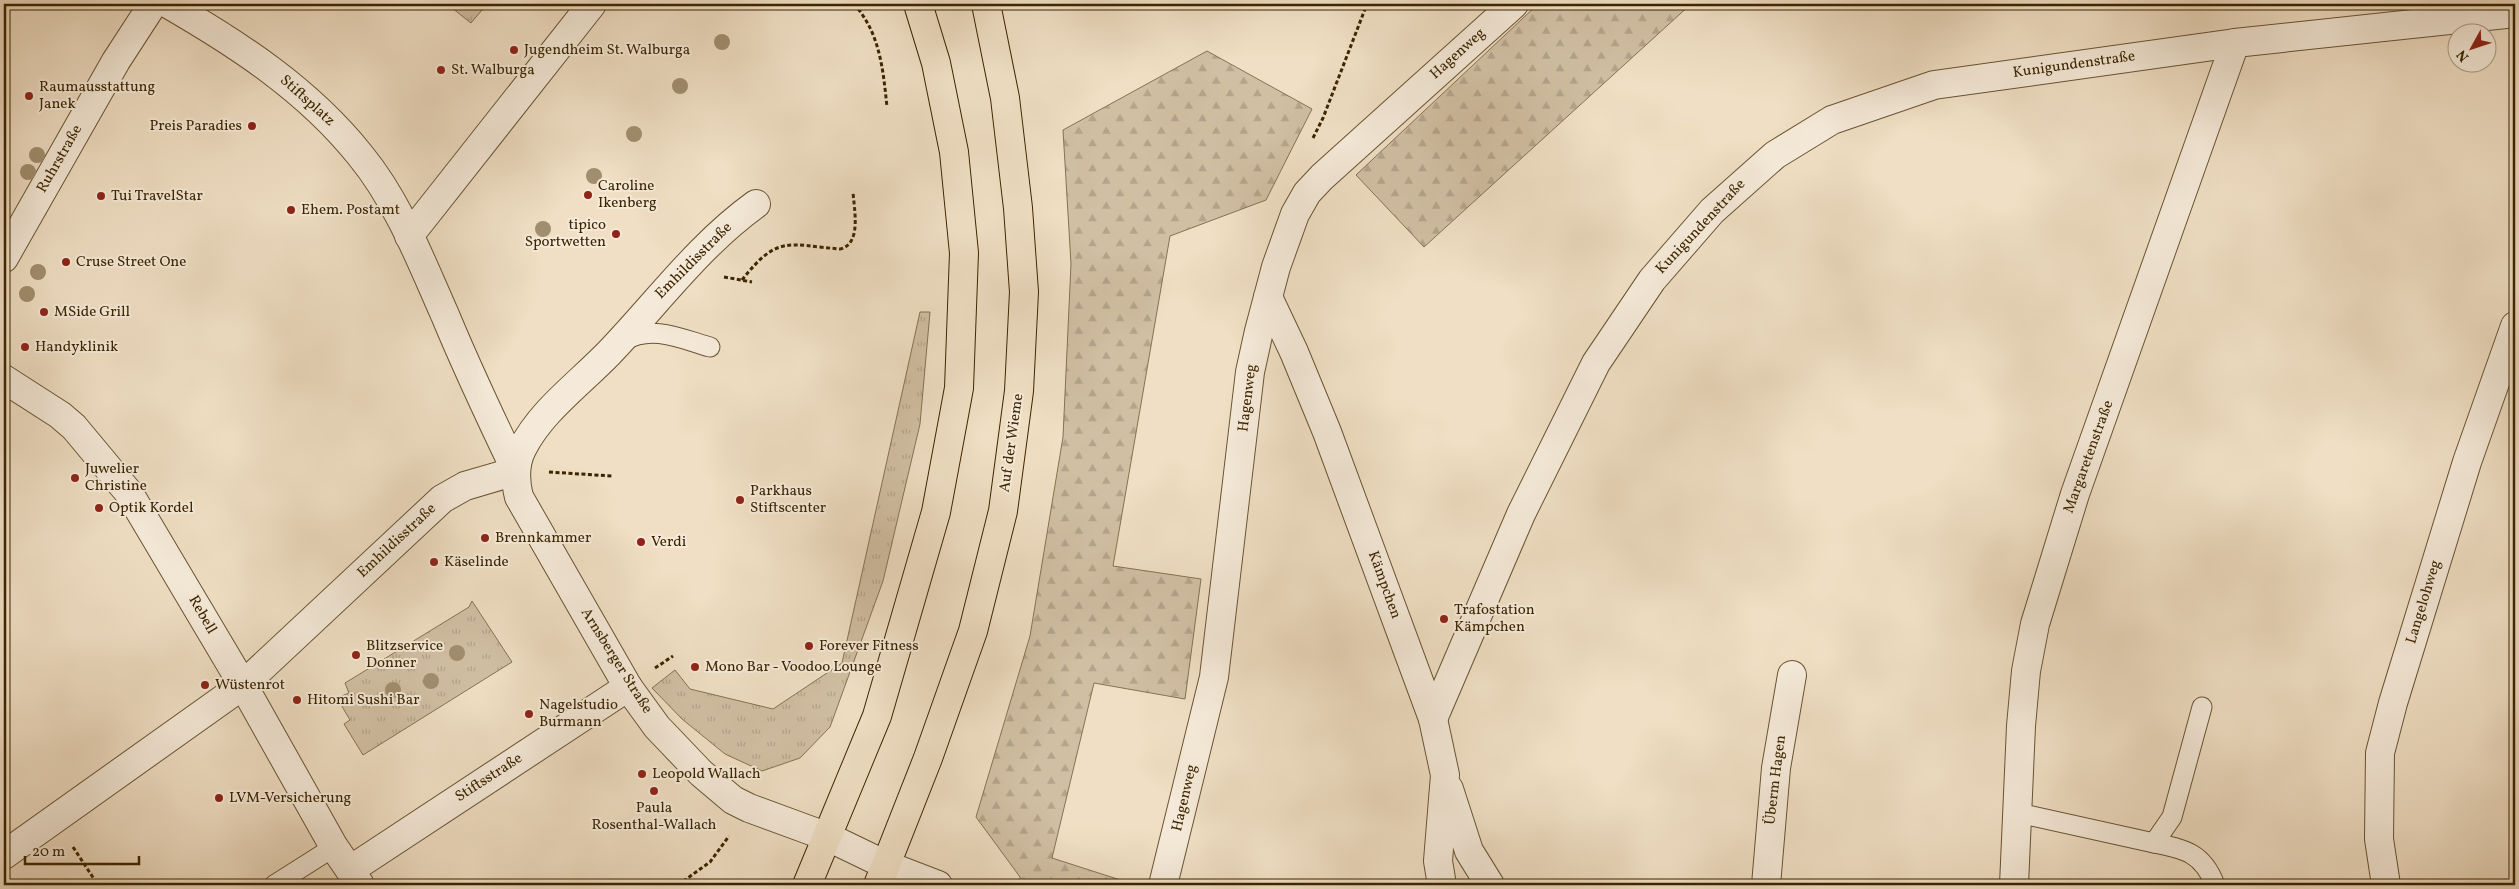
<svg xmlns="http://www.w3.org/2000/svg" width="2519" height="889" viewBox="0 0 2519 889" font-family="Vollkorn,serif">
	<defs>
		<pattern id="grass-tufts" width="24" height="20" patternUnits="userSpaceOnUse" patternTransform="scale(1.25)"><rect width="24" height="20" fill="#d1bfa3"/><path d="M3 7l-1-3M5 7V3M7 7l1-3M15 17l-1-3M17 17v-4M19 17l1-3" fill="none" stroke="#b4a48b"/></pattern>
		<pattern id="forest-firs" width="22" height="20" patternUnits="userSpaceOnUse" patternTransform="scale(1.25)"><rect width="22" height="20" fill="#d1bfa3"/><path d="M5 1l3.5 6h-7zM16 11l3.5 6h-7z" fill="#b4a48b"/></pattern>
	</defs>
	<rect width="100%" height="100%" fill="#f0dfc4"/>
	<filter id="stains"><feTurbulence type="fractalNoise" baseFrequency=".004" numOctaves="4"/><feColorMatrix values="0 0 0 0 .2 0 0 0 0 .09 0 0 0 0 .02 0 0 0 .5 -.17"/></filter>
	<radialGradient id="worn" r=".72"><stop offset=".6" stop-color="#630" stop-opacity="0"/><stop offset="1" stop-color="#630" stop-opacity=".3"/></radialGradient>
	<!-- grass -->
	<g fill="url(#grass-tufts)" stroke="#867252">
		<path d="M 447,4 L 487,4 L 471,23 Z"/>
		<path d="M 920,312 L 930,312 L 920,424 L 883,581 L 830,727 L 800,758 L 762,771 L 725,754 L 682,719 L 652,688 L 675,670 L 690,689 L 773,709 L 842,663 Z"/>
		<path d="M 472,601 L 512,662 L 363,755 L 344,724 L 350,720 L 337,698 L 349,693 L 345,683 L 469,607 Z"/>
	</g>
	<!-- forest -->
	<g fill="url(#forest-firs)" stroke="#867252">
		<path d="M 1538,4 L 1691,4 L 1424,247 L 1356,175 Z"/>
		<path d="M 1207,51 L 1312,109 L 1266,200 L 1170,236 L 1113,566 L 1201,579 L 1185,699 L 1094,683 L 1052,858 L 1136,885 L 1020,885 L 1020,877 L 976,817 L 1030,636 L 1063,437 L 1071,264 L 1063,130 Z"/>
	</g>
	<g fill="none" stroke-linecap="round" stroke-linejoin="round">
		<!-- service casing -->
		<g stroke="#685432" stroke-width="21">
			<g id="service">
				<path d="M 624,341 C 651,324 682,339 710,347"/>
				<path d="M 2018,813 L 2154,843 L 2172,817 L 2202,707"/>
				<path d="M 2154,843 C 2185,849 2203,853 2215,885"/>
				<path d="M 274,885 L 334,847"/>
			</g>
		</g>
		<!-- pedestrian casing -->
		<g stroke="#685432" stroke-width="30">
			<g id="pedestrian">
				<path d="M 168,4 C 239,45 308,90 360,155 C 398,201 421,261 445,315 C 467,368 491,419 516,471"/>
				<path d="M 409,236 L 592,4"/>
				<path d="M 4,258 L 116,61 L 153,4"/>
				<path d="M 4,379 L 60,415 L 74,427 L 129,493 L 243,685"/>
			</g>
		</g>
		<!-- minor casing -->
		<g stroke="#685432" stroke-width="30">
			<g id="minor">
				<path d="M 756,204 C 699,245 657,303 609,353 C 579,384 541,411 522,449 C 514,465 515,481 519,497 L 628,687 L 657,727 L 701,773 L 733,800 L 749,808 L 828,837 L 886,865 L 938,885"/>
				<path d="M 1268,297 L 1294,352 L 1327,432 L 1433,719 L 1445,775 L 1438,861 L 1442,885"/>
				<path d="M 243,685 L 334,847 L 360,885"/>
				<path d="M 1433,719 L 1521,514 L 1596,363 L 1652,280 L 1712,211 L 1775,155 L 1832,120 L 1934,85 L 2235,43 L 2515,13"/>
				<path d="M 1449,789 L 1469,851 L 1490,885"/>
				<path d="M 4,855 L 243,685 L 442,499 L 465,486 L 516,471"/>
				<path d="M 350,870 L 628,687"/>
				<path d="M 1163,885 L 1214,677 L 1250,372 L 1259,331 L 1276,267 L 1295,214 L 1307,193 L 1322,177 L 1514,4"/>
				<path d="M 1766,885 L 1776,768 L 1792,675"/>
				<path d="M 2014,885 L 2021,726 L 2026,671 L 2035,624 L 2075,494 L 2235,43"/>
				<path d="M 2386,885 L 2379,839 L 2380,753 L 2393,703 L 2467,462 L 2515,326"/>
			</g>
		</g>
		<!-- primary casing -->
		<g stroke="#3b2501" stroke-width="30">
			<g id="primary">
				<path d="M 807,885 L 877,716 L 936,512 L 959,388 L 964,253 L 954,152 L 936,63 L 918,4"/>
				<path d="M 878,885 L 928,758 L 973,631 L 1003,511 L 1019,391 L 1024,292 L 1018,208 L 1005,98 L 986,4"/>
			</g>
		</g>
		<!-- path -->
		<g stroke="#3b2501" stroke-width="3" stroke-dasharray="4 2.5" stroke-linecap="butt">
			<path d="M 854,4 C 880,33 883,69 887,107"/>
			<path d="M 1313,138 L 1323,118 L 1367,4"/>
			<path d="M 724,277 L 752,282"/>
			<path d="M 742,280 C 778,234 788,245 840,249 C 862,244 854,209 853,192"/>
			<path d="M 549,472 L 612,476"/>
			<path d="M 655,668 L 673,656"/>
			<path d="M 73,847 L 98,885"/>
			<path d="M 678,885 L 710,862 L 729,836"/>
		</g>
		<!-- service -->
		<use href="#service" stroke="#f5ead9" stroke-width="19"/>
		<!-- pedestrian -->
		<use href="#pedestrian" stroke="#f5ead9" stroke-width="28"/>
		<!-- minor -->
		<use href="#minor" stroke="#f5ead9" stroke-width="28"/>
		<!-- primary -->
		<use href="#primary" stroke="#f0dfc4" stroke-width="28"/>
	</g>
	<!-- trees -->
	<g fill="#a18e6f">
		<circle cx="722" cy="42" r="8"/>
		<circle cx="680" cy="86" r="8"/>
		<circle cx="634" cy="134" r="8"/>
		<circle cx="37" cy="155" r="8"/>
		<circle cx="28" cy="172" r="8"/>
		<circle cx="594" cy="176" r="8"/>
		<circle cx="543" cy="229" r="8"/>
		<circle cx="38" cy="272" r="8"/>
		<circle cx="27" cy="294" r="8"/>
		<circle cx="457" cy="653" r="8"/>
		<circle cx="431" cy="681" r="8"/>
		<circle cx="393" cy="690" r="8"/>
	</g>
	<!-- markers -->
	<g fill="#8f2418" stroke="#f5ead9" stroke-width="2">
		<circle cx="514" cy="50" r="5"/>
		<circle cx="441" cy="70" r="5"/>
		<circle cx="29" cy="96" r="5"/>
		<circle cx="252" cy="126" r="5"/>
		<circle cx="588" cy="195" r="5"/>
		<circle cx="101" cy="196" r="5"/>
		<circle cx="291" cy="210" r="5"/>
		<circle cx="616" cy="234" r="5"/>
		<circle cx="66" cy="262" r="5"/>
		<circle cx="44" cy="312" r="5"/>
		<circle cx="25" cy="347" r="5"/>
		<circle cx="75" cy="478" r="5"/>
		<circle cx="740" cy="500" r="5"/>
		<circle cx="99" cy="508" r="5"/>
		<circle cx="485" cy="538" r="5"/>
		<circle cx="641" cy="542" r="5"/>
		<circle cx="434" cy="562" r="5"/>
		<circle cx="1444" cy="619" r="5"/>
		<circle cx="809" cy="646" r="5"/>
		<circle cx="356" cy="655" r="5"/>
		<circle cx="695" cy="667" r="5"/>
		<circle cx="205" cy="685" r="5"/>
		<circle cx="297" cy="700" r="5"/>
		<circle cx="529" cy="714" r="5"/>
		<circle cx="642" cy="774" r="5"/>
		<circle cx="654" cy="791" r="5"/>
		<circle cx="219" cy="798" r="5"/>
	</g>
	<g text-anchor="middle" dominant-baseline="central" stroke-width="4" stroke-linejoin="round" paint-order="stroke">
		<!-- poi labels -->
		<g font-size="15" fill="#3b2501" stroke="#f5ead9" text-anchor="start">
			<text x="524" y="50">Jugendheim St. Walburga</text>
			<text x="451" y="70">St. Walburga</text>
			<text x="39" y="87">Raumausstattung<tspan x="39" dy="17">Janek</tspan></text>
			<text x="242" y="126" text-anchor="end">Preis Paradies</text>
			<text x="598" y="186">Caroline<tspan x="598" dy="17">Ikenberg</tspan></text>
			<text x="111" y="196">Tui TravelStar</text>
			<text x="301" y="210">Ehem. Postamt</text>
			<text x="606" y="225" text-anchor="end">tipico<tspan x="606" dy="17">Sportwetten</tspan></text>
			<text x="76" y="262">Cruse Street One</text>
			<text x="54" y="312">MSide Grill</text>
			<text x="35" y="347">Handyklinik</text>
			<text x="85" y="469">Juwelier<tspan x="85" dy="17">Christine</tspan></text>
			<text x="750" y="491">Parkhaus<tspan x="750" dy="17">Stiftscenter</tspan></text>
			<text x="109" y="508">Optik Kordel</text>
			<text x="495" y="538">Brennkammer</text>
			<text x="651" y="542">Verdi</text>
			<text x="444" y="562">Käselinde</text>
			<text x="1454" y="610">Trafostation<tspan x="1454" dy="17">Kämpchen</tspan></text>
			<text x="366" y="646">Blitzservice<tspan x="366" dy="17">Donner</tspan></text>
			<text x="819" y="646">Forever Fitness</text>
			<text x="705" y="667">Mono Bar - Voodoo Lounge</text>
			<text x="215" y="685">Wüstenrot</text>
			<text x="307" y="700">Hitomi Sushi Bar</text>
			<text x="539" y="705">Nagelstudio<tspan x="539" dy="17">Burmann</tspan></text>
			<text x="652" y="774">Leopold Wallach</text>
			<text x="229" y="798">LVM-Versicherung</text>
			<text x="654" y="808" text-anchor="middle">Paula<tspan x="654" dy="17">Rosenthal-Wallach</tspan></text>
		</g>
		<!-- street labels -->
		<g font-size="15" fill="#3b2501" stroke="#f5ead9">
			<text transform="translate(1458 54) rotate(-42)">Hagenweg</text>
			<text transform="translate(2074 65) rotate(-8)">Kunigundenstraße</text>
			<text transform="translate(307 101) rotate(42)">Stiftsplatz</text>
			<text transform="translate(60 159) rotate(-60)">Ruhrstraße</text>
			<text transform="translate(1701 227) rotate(-47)">Kunigundenstraße</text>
			<text transform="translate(694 261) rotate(-45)">Emhildisstraße</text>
			<text transform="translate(1248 398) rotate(-83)">Hagenweg</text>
			<text transform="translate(1012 443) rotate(-82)">Auf der Wieme</text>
			<text transform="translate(2089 457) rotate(-70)">Margaretenstraße</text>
			<text transform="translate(397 541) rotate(-43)">Emhildisstraße</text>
			<text transform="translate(1384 585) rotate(70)">Kämpchen</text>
			<text transform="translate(2424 602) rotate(-73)">Langelohweg</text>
			<text transform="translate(202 615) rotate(60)">Rebell</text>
			<text transform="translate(616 661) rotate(58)">Arnsberger Straße</text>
			<text transform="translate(489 778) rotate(-33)">Stiftsstraße</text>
			<text transform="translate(1776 780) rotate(-83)">Überm Hagen</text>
			<text transform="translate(1185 798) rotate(-77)">Hagenweg</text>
		</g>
	</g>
	<!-- margin -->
	<rect width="2519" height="889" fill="none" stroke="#f0dfc4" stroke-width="20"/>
	<rect x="5" y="5" width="2509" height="879" fill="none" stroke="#3b2501" stroke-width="2.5"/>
	<rect x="10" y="10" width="2499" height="869" fill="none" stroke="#3b2501"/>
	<!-- north arrow -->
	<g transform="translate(2472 48) rotate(230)"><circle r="24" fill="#f5ead9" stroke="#ab9b83"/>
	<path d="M0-4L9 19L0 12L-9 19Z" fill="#8f2418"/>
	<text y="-8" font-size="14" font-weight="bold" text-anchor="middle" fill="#3b2501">N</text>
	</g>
	<!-- scale -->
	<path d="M25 856v8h114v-8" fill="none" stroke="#3b2501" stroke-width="2.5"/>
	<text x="32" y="856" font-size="15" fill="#3b2501" stroke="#f5ead9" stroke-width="4" paint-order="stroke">20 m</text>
	<rect width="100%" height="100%" filter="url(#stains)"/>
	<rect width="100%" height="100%" fill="url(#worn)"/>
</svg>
